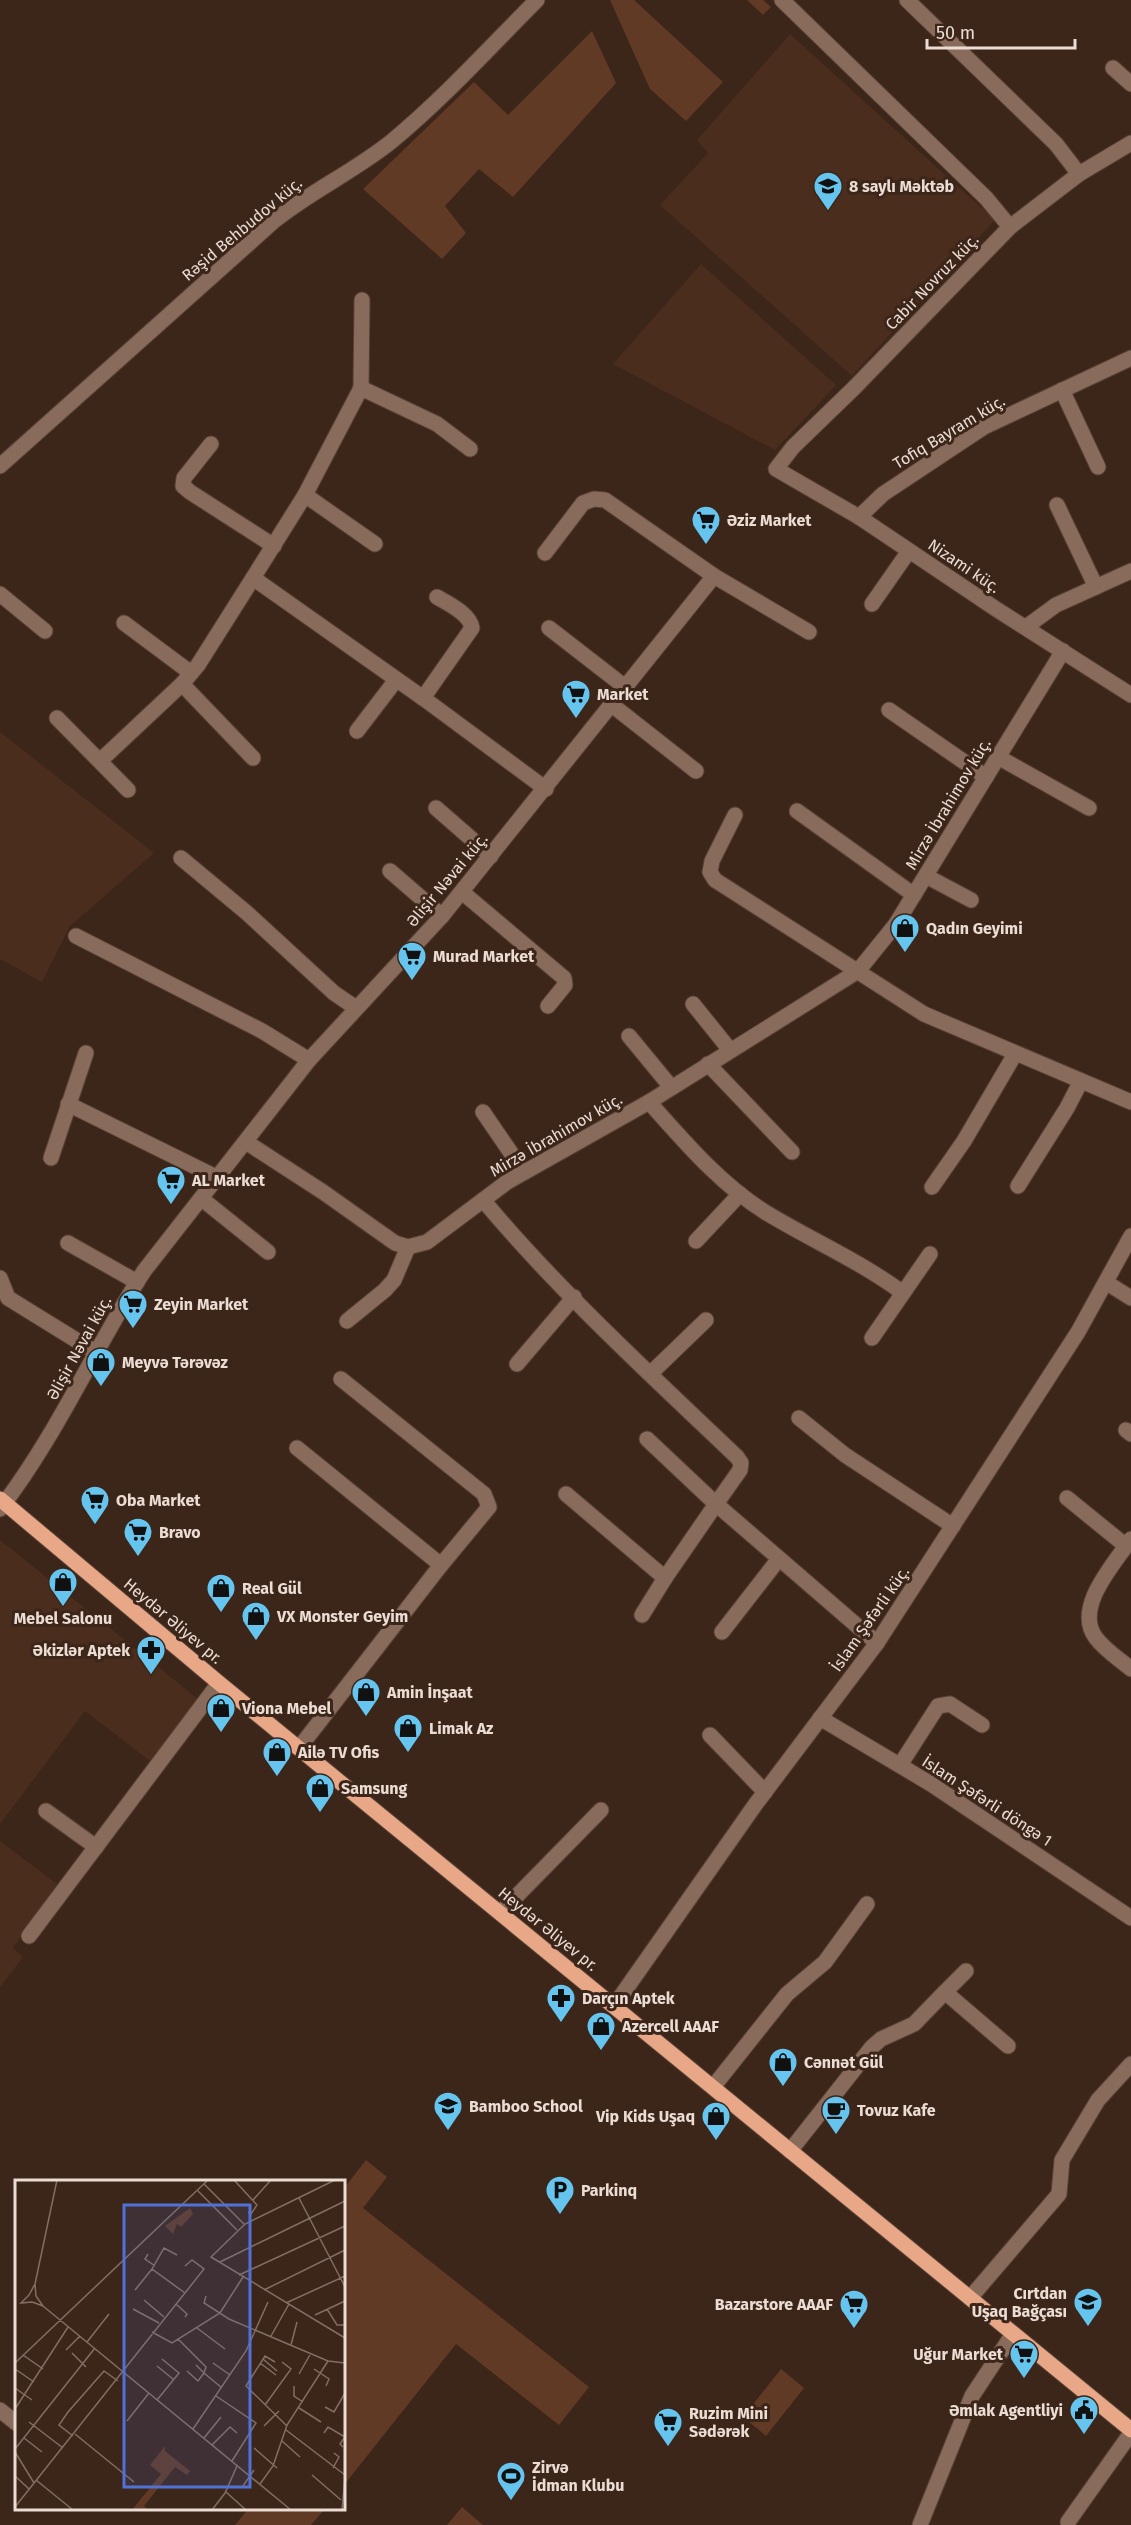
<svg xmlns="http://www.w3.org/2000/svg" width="1131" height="2525" viewBox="0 0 1131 2525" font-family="'Fira Sans',sans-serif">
	<rect width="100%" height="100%" fill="#3c2519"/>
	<!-- built -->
	<g fill="#4b2d1e">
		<path d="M 790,34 L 995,220 L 852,376 L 660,205 L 708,153 L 697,140 Z"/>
		<path d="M 701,264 L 836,385 L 775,450 L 613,364 Z"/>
		<path d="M 0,732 L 154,853 L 70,926 L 42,982 L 0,959 Z"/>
		<path d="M 0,1540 L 198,1699 L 150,1761 L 85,1711 L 0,1824 Z"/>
		<path d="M 0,1841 L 57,1884 L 13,1948 L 23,1957 L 0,1987 Z"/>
	</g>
	<!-- green -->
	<g fill="#603a25">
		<path d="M 610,0 L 634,0 L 723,82 L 686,121 L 650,89 Z"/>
		<path d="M 747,0 L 763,0 L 771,7 L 763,15 Z"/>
		<path d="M 592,31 L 616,83 L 513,197 L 479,169 L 445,206 L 466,233 L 442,259 L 363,189 L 474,82 L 508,115 Z"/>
		<path d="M 366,2160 L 387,2177 L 363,2208 L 589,2387 L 559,2425 L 456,2344 L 344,2485 L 344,2188 Z"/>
		<path d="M 781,2369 L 804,2388 L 766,2436 L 743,2417 Z"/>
		<path d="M 462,2507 L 483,2525 L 447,2525 Z"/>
		<path d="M 248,2509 L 248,2508 L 325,2509 L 311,2525 L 235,2525 Z"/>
	</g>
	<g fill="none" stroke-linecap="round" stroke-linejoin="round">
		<!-- minor casing -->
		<g stroke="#584237" stroke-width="17">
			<g id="minor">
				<path d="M 782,0 L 986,198 L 1010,227"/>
				<path d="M 907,0 L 1056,144 L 1079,174"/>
				<path d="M 1113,68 L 1131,84"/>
				<path d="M 1131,143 L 1079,174 L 1010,227 L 854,388 L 793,447 L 776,469 L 859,517 L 996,609 L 1131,695"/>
				<path d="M 361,388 L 362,300"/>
				<path d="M 1062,390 L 1098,467"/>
				<path d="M 211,444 L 184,478 L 183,486 L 190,492 L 274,546"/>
				<path d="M 470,449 L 437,424 L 361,388 L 305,495 L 253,578 L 423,698 L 546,789"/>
				<path d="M 0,466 L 274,221 C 311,191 355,171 392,141 C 444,98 490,47 537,0"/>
				<path d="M 305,495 L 375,544"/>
				<path d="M 1057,505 L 1096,587"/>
				<path d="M 859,517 L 883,494 L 984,427 L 1131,358"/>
				<path d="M 714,576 L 809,632"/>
				<path d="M 0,594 L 45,631"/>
				<path d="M 872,604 L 909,551"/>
				<path d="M 124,623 L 191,673"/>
				<path d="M 1026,627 L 1056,605 L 1131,571"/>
				<path d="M 549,628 L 625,687"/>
				<path d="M 182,684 L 253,758"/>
				<path d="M 423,698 L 472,628 C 470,614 449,604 437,597"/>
				<path d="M 612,705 L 696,771"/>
				<path d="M 889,710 L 986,777"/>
				<path d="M 57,718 L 128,790"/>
				<path d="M 357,731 L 396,680"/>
				<path d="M 998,757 L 1089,808"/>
				<path d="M 101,760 L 182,684 L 198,665 L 253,578"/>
				<path d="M 436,808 L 491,856"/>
				<path d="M 797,811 L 914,895"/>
				<path d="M 735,815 L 712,861 L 710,872 L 715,880 L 924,1014 L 1131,1102"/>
				<path d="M 181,858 L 247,913 L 334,993 L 356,1008"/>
				<path d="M 390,871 L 442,916"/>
				<path d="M 926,876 L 971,900"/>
				<path d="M 462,892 L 564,978 L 565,985 L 548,1006"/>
				<path d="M 76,936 L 262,1031 L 309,1060"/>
				<path d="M 693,1004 L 730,1050"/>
				<path d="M 629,1036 L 671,1087"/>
				<path d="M 708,1064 L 792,1152"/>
				<path d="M 649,1102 C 684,1141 720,1184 765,1212 C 811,1240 860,1261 903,1293"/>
				<path d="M 68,1104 L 218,1178"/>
				<path d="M 483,1112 L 524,1172"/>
				<path d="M 246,1142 L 323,1192 L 395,1243 L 408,1247 L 427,1242 L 507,1182 L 649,1102 L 858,971 L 896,924 L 1063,651"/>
				<path d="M 51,1158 L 86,1053"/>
				<path d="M 1018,1186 L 1067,1108 L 1081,1081"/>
				<path d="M 932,1187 L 964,1141 L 1015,1054"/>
				<path d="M 202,1199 L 268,1252"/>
				<path d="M 483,1200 C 560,1292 650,1374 737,1457 L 741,1463 L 740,1470 L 716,1504 L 877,1643"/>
				<path d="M 696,1241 L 740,1194"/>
				<path d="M 68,1243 L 137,1282"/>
				<path d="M 0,1278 L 8,1298 L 97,1353"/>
				<path d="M 1107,1283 L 1131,1298"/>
				<path d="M 347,1321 L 385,1290 L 394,1280 L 408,1247"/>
				<path d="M 872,1338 L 930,1254"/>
				<path d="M 517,1364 L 574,1297"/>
				<path d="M 650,1374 L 706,1320"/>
				<path d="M 799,1418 L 845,1455 L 953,1526"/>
				<path d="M 1126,1430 L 1131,1434"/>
				<path d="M 297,1448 L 441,1565"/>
				<path d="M 566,1494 L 665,1578 L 716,1504 L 647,1439"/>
				<path d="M 1067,1498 L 1126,1546"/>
				<path d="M 0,1509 C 57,1435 94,1349 144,1271 L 309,1060 L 442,916 L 714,576 L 605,500 L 594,499 L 583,503 L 545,553"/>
				<path d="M 1131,1539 C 1114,1564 1073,1608 1096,1638 C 1105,1650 1119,1659 1131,1669"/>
				<path d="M 642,1615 L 665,1578"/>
				<path d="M 722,1632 L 778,1560"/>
				<path d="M 820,1718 L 931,1784 L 1131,1918"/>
				<path d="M 710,1735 L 765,1792"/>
				<path d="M 299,1748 L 441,1565 L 489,1507 L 484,1494 L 341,1379"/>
				<path d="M 900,1765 L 938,1706 L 950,1704 L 982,1725"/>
				<path d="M 46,1811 L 96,1847"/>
				<path d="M 500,1913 L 601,1810"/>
				<path d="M 29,1936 L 219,1683"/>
				<path d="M 945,1992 L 966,1971"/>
				<path d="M 614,2006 L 755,1805 L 877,1643 L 1078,1332 L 1131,1236"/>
				<path d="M 713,2087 L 787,1994 L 825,1962 L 867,1904"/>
				<path d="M 790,2151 L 872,2047 L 881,2039 L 914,2024 L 945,1992 L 1008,2046"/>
				<path d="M 970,2298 L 1059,2194 L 1062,2160 L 1098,2100 L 1131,2064"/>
				<path d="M 0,2410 L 16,2423"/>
				<path d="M 1068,2522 L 1131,2433"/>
				<path d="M 920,2525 L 972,2396 L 1013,2334"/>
			</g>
		</g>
		<!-- major casing -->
		<g stroke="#584237" stroke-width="17">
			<path id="major" d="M 0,1499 L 219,1683 L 1131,2430"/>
		</g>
		<!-- minor -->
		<use href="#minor" stroke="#896b5b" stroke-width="15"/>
		<!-- major -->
		<use href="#major" stroke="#e8a887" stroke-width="15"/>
	</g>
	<!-- icons -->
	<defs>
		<g id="school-pin" transform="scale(1.5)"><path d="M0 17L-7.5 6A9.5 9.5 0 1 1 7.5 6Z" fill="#65c5ee" stroke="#3c2519"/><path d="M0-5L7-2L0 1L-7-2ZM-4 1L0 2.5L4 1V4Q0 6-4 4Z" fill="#111"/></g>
		<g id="supermarket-pin" transform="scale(1.5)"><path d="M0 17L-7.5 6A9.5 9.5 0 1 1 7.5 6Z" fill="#65c5ee" stroke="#3c2519"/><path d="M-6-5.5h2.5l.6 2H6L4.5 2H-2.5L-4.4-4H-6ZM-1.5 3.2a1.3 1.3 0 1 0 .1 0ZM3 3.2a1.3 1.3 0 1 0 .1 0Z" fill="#111"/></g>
		<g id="shop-pin" transform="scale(1.5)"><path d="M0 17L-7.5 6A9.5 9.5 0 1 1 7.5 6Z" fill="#65c5ee" stroke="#3c2519"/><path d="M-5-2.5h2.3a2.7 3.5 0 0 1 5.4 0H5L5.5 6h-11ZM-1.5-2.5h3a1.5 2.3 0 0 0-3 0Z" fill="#111"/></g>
		<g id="pharmacy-pin" transform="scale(1.5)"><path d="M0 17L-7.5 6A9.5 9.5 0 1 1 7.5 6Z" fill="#65c5ee" stroke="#3c2519"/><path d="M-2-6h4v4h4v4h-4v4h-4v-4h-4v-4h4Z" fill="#111"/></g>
		<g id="university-pin" transform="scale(1.5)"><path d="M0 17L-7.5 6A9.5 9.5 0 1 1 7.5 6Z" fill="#65c5ee" stroke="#3c2519"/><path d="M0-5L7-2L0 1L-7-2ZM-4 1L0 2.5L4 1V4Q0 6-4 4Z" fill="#111"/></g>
		<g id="cafe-pin" transform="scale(1.5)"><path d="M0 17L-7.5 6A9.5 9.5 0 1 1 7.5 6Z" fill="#65c5ee" stroke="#3c2519"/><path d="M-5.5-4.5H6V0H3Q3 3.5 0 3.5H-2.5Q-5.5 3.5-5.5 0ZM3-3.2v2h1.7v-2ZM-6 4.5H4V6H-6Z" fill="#111"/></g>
		<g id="parking-pin" transform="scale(1.5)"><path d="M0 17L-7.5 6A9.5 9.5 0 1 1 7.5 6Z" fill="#65c5ee" stroke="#3c2519"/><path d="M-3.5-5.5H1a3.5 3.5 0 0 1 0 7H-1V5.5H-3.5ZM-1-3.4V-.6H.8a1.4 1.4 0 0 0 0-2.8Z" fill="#111"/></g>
		<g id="civic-pin" transform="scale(1.5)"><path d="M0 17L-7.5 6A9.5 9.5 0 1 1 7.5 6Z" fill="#65c5ee" stroke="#3c2519"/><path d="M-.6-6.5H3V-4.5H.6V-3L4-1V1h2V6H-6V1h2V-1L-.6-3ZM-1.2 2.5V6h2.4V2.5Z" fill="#111"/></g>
		<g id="stadium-pin" transform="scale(1.5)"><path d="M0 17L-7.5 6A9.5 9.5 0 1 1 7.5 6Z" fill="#65c5ee" stroke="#3c2519"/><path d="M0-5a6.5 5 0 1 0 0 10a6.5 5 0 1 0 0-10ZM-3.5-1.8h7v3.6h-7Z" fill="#111"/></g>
	</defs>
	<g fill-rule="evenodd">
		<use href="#school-pin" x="828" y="186"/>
		<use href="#supermarket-pin" x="706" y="520"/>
		<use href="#supermarket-pin" x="576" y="694"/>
		<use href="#shop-pin" x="905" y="928"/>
		<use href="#supermarket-pin" x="412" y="956"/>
		<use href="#supermarket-pin" x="171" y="1180"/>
		<use href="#supermarket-pin" x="133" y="1304"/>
		<use href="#shop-pin" x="101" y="1362"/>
		<use href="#supermarket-pin" x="95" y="1500"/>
		<use href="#supermarket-pin" x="138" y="1532"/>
		<use href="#shop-pin" x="63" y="1582"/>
		<use href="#shop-pin" x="221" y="1588"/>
		<use href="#shop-pin" x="256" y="1616"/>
		<use href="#pharmacy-pin" x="151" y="1650"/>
		<use href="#shop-pin" x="366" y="1692"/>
		<use href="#shop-pin" x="221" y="1708"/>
		<use href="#shop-pin" x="408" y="1728"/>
		<use href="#shop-pin" x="277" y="1752"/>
		<use href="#shop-pin" x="320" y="1788"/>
		<use href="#pharmacy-pin" x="561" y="1998"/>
		<use href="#shop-pin" x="601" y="2026"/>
		<use href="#shop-pin" x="783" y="2062"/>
		<use href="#university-pin" x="448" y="2106"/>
		<use href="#cafe-pin" x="836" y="2110"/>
		<use href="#shop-pin" x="716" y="2116"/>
		<use href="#parking-pin" x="560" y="2190"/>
		<use href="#school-pin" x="1088" y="2302"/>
		<use href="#supermarket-pin" x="854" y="2304"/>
		<use href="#supermarket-pin" x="1024" y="2354"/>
		<use href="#civic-pin" x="1084" y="2410"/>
		<use href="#supermarket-pin" x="668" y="2422"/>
		<use href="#stadium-pin" x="511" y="2476"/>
	</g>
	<g text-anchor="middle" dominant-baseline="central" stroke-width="6" stroke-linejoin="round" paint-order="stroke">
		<!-- poi labels -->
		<g font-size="16" font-weight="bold" fill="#ebdcd4" stroke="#3c2519" text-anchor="start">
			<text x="849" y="186">8 saylı Məktəb</text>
			<text x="727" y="520">Əziz Market</text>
			<text x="597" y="694">Market</text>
			<text x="926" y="928">Qadın Geyimi</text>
			<text x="433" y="956">Murad Market</text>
			<text x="192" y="1180">AL Market</text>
			<text x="154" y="1304">Zeyin Market</text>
			<text x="122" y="1362">Meyvə Tərəvəz</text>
			<text x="116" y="1500">Oba Market</text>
			<text x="159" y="1532">Bravo</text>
			<text x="242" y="1588">Real Gül</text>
			<text x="277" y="1616">VX Monster Geyim</text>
			<text x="63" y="1618" text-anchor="middle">Mebel Salonu</text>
			<text x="130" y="1650" text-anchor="end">Əkizlər Aptek</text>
			<text x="387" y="1692">Amin İnşaat</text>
			<text x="242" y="1708">Viona Mebel</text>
			<text x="429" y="1728">Limak Az</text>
			<text x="298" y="1752">Ailə TV Ofis</text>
			<text x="341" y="1788">Samsung</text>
			<text x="582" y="1998">Darçın Aptek</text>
			<text x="622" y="2026">Azercell AAAF</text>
			<text x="804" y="2062">Cənnət Gül</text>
			<text x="469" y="2106">Bamboo School</text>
			<text x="857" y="2110">Tovuz Kafe</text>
			<text x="695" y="2116" text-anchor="end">Vip Kids Uşaq</text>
			<text x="581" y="2190">Parkinq</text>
			<text x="1067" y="2293" text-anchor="end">Cırtdan<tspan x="1067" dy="18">Uşaq Bağçası</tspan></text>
			<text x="833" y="2304" text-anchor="end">Bazarstore AAAF</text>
			<text x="1003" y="2354" text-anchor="end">Uğur Market</text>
			<text x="1063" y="2410" text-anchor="end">Əmlak Agentliyi</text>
			<text x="689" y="2413">Ruzim Mini<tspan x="689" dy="18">Sədərək</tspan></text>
			<text x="532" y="2467">Zirvə<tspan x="532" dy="18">İdman Klubu</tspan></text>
		</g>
		<!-- street labels -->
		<g font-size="16" fill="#ebdcd4" stroke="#3c2519">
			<text transform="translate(242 229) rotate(-40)">Rəşid Behbudov küç.</text>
			<text transform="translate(932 282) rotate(-46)">Cabir Novruz küç.</text>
			<text transform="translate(949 432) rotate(-31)">Tofiq Bayram küç.</text>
			<text transform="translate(964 566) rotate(34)">Nizami küç.</text>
			<text transform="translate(948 804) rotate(-59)">Mirzə İbrahimov küç.</text>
			<text transform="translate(447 880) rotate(-50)">Əlişir Nəvai küç.</text>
			<text transform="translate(556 1135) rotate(-30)">Mirzə İbrahimov küç.</text>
			<text transform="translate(79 1348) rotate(-61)">Əlişir Nəvai küç.</text>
			<text transform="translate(870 1619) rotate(-55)">İslam Şəfərli küç.</text>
			<text transform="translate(173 1621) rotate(40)">Heydər Əliyev pr.</text>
			<text transform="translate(987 1801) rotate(33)">İslam Şəfərli döngə 1</text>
			<text transform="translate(548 1929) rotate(39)">Heydər Əliyev pr.</text>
		</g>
	</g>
	<!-- overview -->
	<g transform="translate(15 2180)">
		<rect width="330" height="330" fill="#3c2519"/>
		<path d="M 175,28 L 178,34 L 166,47 L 162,44 L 158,54 L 150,46 ZM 150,266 L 150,271 L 175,291 L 172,295 L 160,287 L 129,326 L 133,330 L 117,330 L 146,294 L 135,285 Z" fill="#603a25"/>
		<path fill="none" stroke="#826e64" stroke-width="1.5" d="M 219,0 L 242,25 L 236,34 L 233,32M 320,0 L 230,44 L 196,77 L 330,158M 189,4 L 229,44M 183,11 L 222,50M 284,18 L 330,107M 238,20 L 256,0M 133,74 L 130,79 L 140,86M 162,75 L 149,68 L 137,89 L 170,113M 205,82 L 330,21M 224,95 L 330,46M 20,104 L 42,0M 120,110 L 137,89M 249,110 L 330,70M 14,115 L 6,123 L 17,122M 14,115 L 20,104 L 21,116 L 28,126 L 17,122M 191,116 L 189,123 L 214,139 L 313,181 L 330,183M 129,120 L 149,137M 271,123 L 330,96M 161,124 L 172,134 L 170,137M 28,126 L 276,330M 118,129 L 144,143M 312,129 L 322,145 L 330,145M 300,135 L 330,121M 182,148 L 210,169M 137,152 L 157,163 L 205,133 L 228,97M 256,156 L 274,124M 163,159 L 191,187 L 189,193 L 207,208M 72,162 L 94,134M 276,165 L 282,142M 51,170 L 65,156M 57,173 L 71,187M 8,175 L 28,189M 248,179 L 262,191M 260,182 L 250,176 L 231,206 L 272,246M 0,183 L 193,0M 198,183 L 215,195M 245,183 L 261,195M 142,186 L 158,199M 0,189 L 19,202M 299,189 L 314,199 L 311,206M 172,191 L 183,201 L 189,193 L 181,185M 284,194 L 296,173M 279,206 L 279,216 L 288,222M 0,208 L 17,220M 201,216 L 241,243 L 217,281M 142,220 L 164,193 L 147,179M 250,225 L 276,189 L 267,182M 310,227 L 319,232 L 330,213M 284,228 L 306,242M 0,229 L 53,147M 112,241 L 134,213M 14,242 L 48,268M 249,246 L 264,231M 178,249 L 231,171 L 253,122M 271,250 L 330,295M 309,253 L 313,247 L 330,257 L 325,264 L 328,267M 60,254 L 119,302M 58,256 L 44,245 L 53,232 L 89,191 L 103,201M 9,258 L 27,272M 189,258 L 206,237M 267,261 L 285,277M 197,265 L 215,247 L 222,253M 239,268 L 262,288M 0,269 L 80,168M 0,272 L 19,303M 318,288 L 324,277 L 319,273M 297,295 L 326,320M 0,296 L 14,309M 21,300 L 58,330M 245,304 L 258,286 L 272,245 L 313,181M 228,306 L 239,290M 211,312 L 231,330M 0,327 L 189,89 L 177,80 L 170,86M 197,330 L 210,313 L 222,286M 327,330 L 330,297"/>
		<path fill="#5072d7" fill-opacity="0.15" stroke="#5072d7" stroke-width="3" d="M 109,25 L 235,25 L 235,307 L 109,307 Z"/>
		<rect width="330" height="330" fill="none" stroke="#ebdcd4" stroke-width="3"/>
	</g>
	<!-- scale -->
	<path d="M927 39v9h148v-9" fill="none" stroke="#ebdcd4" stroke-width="3"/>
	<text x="936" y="39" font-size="18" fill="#ebdcd4" stroke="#3c2519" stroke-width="4.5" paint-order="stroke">50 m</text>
</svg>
